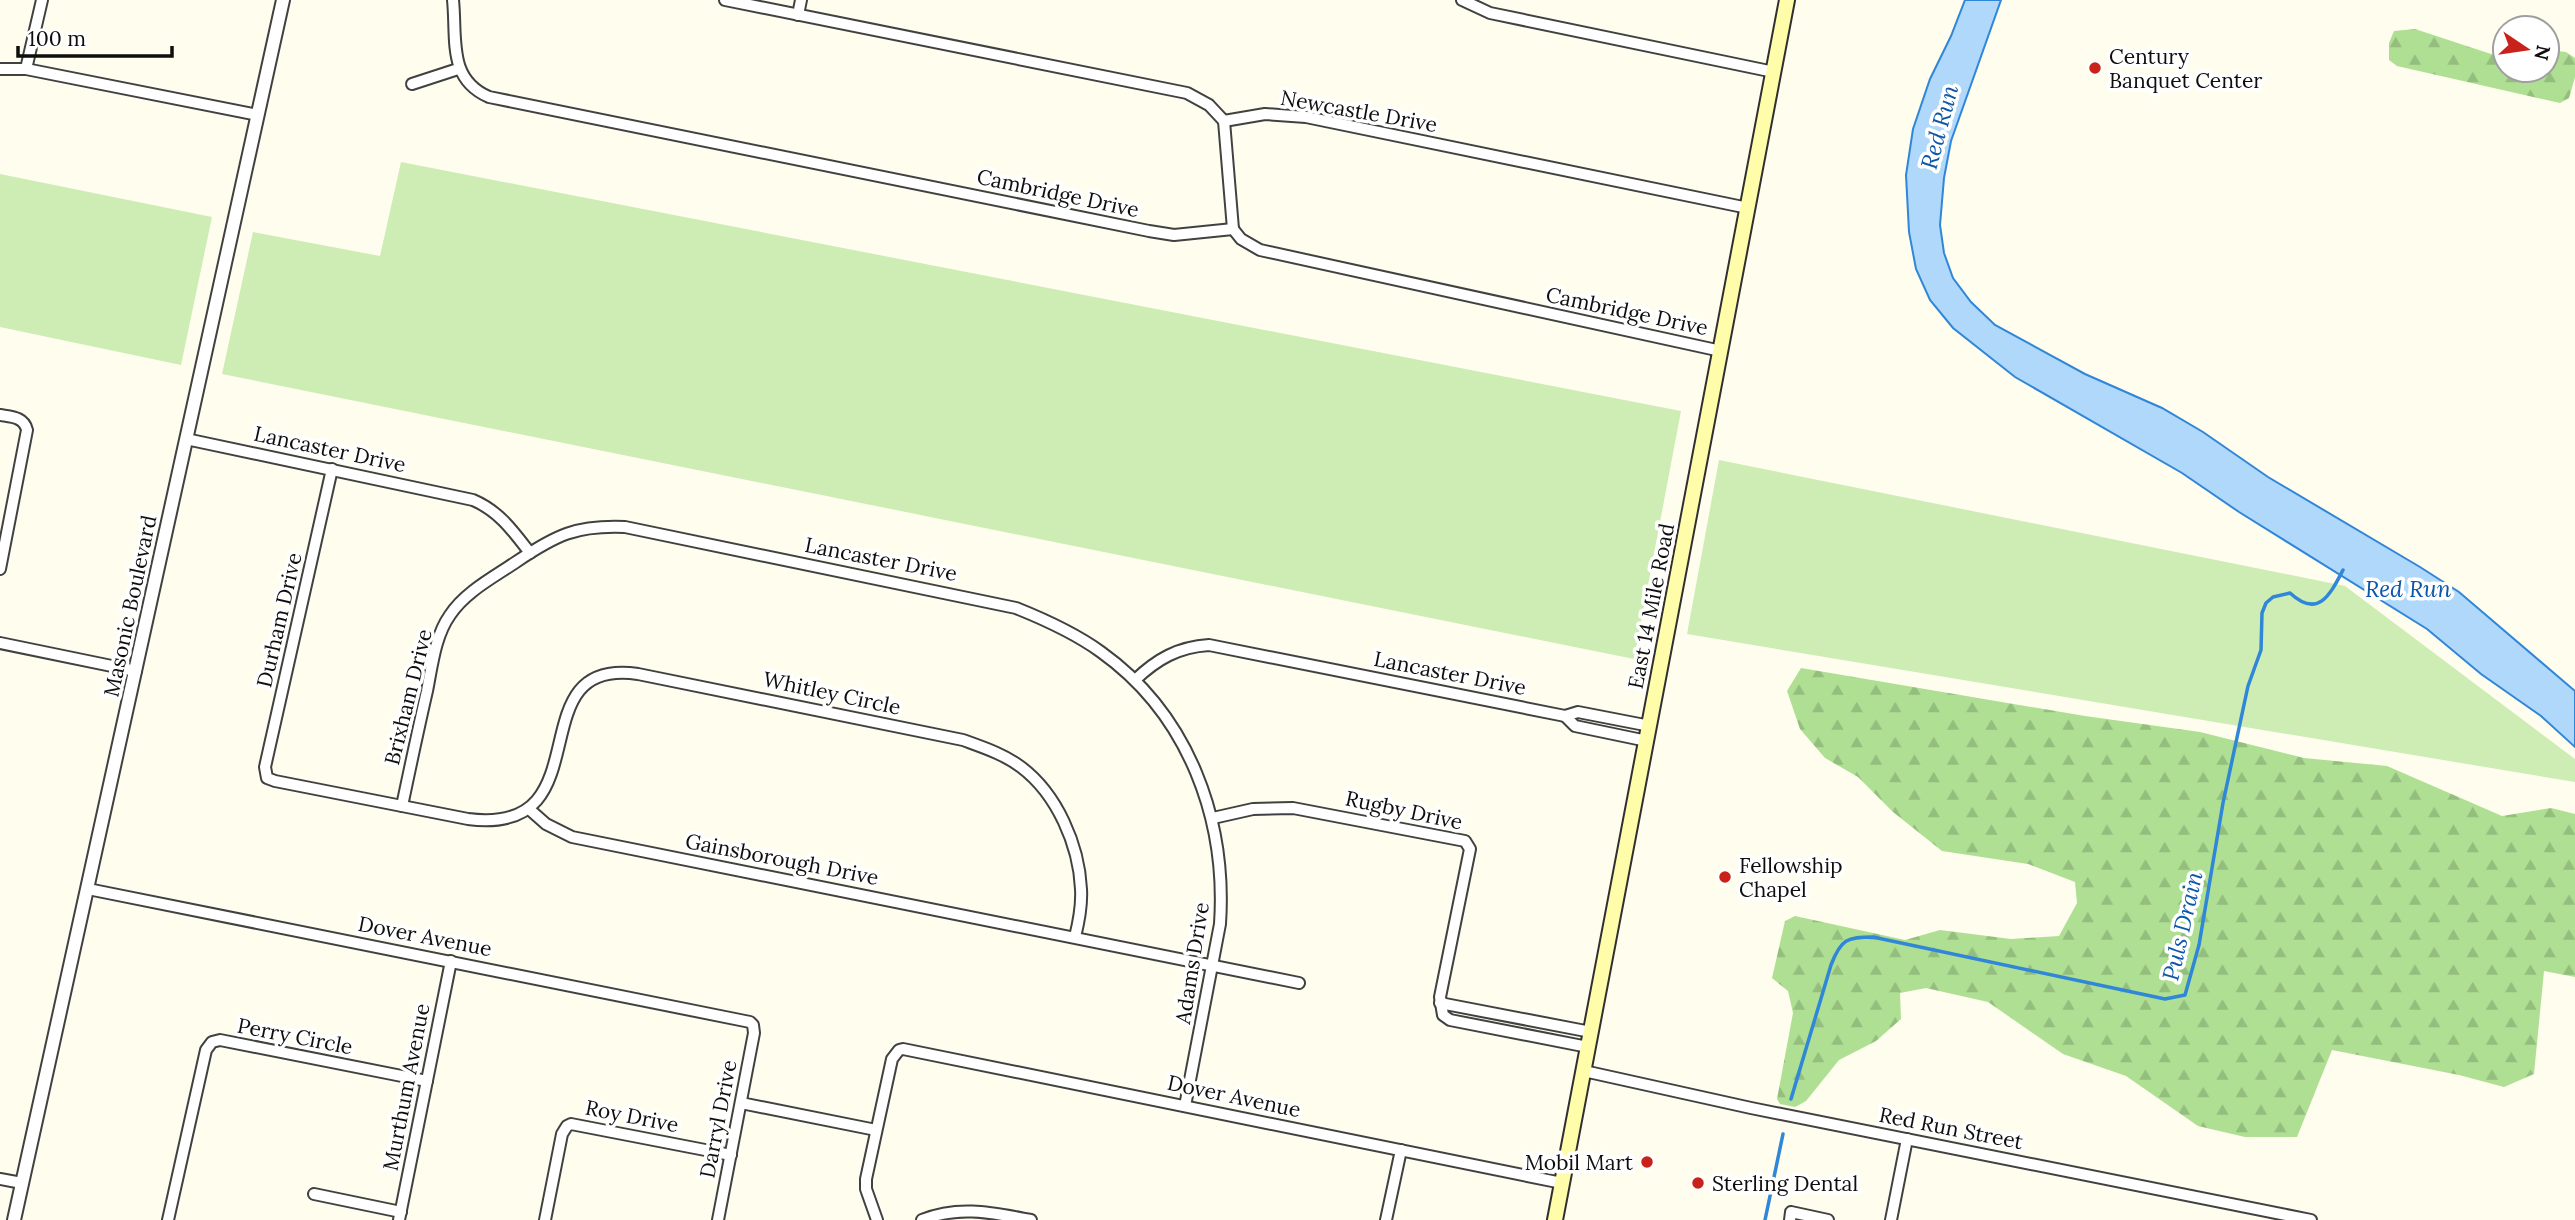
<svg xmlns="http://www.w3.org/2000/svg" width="2575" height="1220" viewBox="0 0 2575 1220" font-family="Lora,serif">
	<defs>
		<pattern id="forest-firs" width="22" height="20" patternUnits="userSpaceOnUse" patternTransform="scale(1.75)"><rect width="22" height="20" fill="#aedf93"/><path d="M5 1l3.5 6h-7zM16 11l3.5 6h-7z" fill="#94be7e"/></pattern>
	</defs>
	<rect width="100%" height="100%" fill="#fffdee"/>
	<!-- green -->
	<g fill="#cdedb5">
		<path d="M 401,162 L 1681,411 L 1634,659 L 222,374 L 253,232 L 380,256 Z"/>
		<path d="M 0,174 L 212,217 L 181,365 L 0,327 Z"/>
		<path d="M 1719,460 L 2345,586 L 2575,759 L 2575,782 L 1687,634 Z"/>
	</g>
	<!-- forest -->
	<g fill="url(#forest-firs)">
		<path d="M 2415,29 L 2491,54 L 2505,56 L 2505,70 L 2547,70 L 2547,50 L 2566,52 L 2575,58 L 2575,77 L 2569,98 L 2560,103 L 2397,66 L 2389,60 L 2389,43 L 2394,31 Z"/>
		<path d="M 1801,668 L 2085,716 L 2200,732 L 2304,758 L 2387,766 L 2502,816 L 2551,808 L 2575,814 L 2575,977 L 2544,971 L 2534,1074 L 2504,1087 L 2459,1075 L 2332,1050 L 2297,1137 L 2245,1137 L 2198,1126 L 2126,1076 L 2063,1054 L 1988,1002 L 1926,988 L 1900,993 L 1901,1019 L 1876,1041 L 1839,1060 L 1806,1101 L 1795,1107 L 1780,1104 L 1777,1099 L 1793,1013 L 1788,991 L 1772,978 L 1785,921 L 1795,916 L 1905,940 L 1940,930 L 2011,939 L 2059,936 L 2077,903 L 2075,882 L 2028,864 L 1942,851 L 1893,812 L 1858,777 L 1825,758 L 1800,729 L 1787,691 Z"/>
	</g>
	<!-- water -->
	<path fill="#afd8fb" stroke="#3086d7" stroke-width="2" d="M 1965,0 L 2001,0 L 1951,141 L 1944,178 L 1940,225 L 1944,253 L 1953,278 L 1971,302 L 1995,325 L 2085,374 L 2162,408 L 2203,432 L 2268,477 L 2420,567 L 2459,592 L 2575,691 L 2575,747 L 2541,716 L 2481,674 L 2427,629 L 2239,512 L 2182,473 L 2015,377 L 1953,328 L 1930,300 L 1916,269 L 1909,232 L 1906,175 L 1913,129 L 1930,79 L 1951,36 Z"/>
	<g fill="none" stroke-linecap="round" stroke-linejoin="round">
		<!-- stream -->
		<g stroke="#3086d7" stroke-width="3.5">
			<path d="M 1791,1099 L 1831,965 C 1841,939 1847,937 1873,937 L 2165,999 L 2185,995 L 2199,945 L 2223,803 L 2248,686 L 2261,650 L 2262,613 L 2266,603 L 2273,597 L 2290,593 C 2318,619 2330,595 2343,570"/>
			<path d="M 1765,1220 L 1783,1134"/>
		</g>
		<!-- minor casing -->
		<g stroke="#414141" stroke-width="14">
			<g id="minor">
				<path d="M 453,0 C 457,38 447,79 489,97 L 1149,231 L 1174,235 L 1233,229"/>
				<path d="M 725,0 L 1187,93 L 1209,105 L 1224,121"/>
				<path d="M 1462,0 L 1490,13 L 1774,72"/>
				<path d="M 798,15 L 801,0"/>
				<path d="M 0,69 L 26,69 L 258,115"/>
				<path d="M 26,69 L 42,0"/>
				<path d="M 412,84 L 458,69"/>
				<path d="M 1224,121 L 1265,114 L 1306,117 L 1748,208"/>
				<path d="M 1224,121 L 1233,229"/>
				<path d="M 1233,229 L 1241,239 L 1260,250 L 1721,351"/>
				<path d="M 0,415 C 12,417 24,417 27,430 L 0,569"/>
				<path d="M 186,439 L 473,500 C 499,511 513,531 530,553"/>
				<path d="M 332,469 L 265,767 L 267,778 L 275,781 L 468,819 C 607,837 514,656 638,674 L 963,740 C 982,747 1004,754 1021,767 C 1057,794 1079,845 1081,889 C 1082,905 1079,921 1075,937"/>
				<path d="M 0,643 L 136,671"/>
				<path d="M 1135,680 C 1157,659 1178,647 1209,645 L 1565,716"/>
				<path d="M 1647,741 L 1575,726 L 1565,716 L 1578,712 L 1650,726"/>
				<path d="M 402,806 C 410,768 418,730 427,691 C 432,666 435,636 450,615 C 465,592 494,577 516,562 C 556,535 576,525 625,527 L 1016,608 C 1046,620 1075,633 1101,652 C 1189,715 1227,820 1220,924 L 1185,1106"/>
				<path d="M 529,809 L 546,824 L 572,837 L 1299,983"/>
				<path d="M 1213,818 L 1253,809 L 1293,808 L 1465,841 L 1470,849 L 1440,997 L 1443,1015 L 1450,1020 L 1588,1047"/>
				<path d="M 88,889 L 750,1022 L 753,1025 L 754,1033 L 718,1220"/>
				<path d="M 1440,1003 L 1591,1032"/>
				<path d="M 1584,1071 L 1751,1108 L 2311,1220"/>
				<path d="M 741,1103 L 876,1130"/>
				<path d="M 0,1179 L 22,1183"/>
				<path d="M 314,1194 L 401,1212"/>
				<path d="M 168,1220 L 206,1050 L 212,1042 L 220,1040 L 427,1081"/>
				<path d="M 399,1220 L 451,961"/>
				<path d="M 545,1220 L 562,1134 L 567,1126 L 571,1124 L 731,1155"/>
				<path d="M 877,1220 L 866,1189 L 866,1179 L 892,1059 L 899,1050 L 903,1049 L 1562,1183"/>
				<path d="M 922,1220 C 959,1205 993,1213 1031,1220"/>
				<path d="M 1386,1220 L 1401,1150"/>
				<path d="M 1790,1220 L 1791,1212 L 1828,1220"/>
				<path d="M 1891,1220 L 1907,1139"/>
			</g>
		</g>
		<!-- tertiary casing -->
		<g stroke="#414141" stroke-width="16">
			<path id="tertiary" d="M 14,1220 L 283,0"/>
		</g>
		<!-- secondary casing -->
		<g stroke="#303030" stroke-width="18">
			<path id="secondary" d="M 1555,1220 L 1787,0"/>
		</g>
		<!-- minor -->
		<use href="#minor" stroke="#fff" stroke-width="10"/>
		<!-- tertiary -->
		<use href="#tertiary" stroke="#fff" stroke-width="12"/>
		<!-- secondary -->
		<use href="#secondary" stroke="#fffda9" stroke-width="14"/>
	</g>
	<!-- markers -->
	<g fill="#c8221b" stroke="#fff" stroke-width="2.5">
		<circle cx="2095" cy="68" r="7"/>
		<circle cx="1725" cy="877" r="7"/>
		<circle cx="1647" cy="1162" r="7"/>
		<circle cx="1698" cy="1183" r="7"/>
	</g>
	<g text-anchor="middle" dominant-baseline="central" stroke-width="7" stroke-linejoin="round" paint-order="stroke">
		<!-- poi labels -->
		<g font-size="21" fill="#0e0e0e" stroke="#fff" text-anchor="start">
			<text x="2109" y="56">Century<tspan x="2109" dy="24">Banquet Center</tspan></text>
			<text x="1739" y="865">Fellowship<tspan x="1739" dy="24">Chapel</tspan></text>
			<text x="1633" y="1162" text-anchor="end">Mobil Mart</text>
			<text x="1712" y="1183">Sterling Dental</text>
		</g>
		<!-- street labels -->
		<g font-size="21" fill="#0e0e0e" stroke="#fff">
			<text transform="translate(1359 111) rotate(10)">Newcastle Drive</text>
			<text transform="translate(1058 193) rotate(12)">Cambridge Drive</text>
			<text transform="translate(1627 311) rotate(12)">Cambridge Drive</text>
			<text transform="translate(330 449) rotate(12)">Lancaster Drive</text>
			<text transform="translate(881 559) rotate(11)">Lancaster Drive</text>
			<text transform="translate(130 606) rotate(-78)">Masonic Boulevard</text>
			<text transform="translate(1651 606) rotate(-79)">East 14 Mile Road</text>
			<text transform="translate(279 620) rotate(-77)">Durham Drive</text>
			<text transform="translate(1450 673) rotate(11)">Lancaster Drive</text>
			<text transform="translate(832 693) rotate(12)">Whitley Circle</text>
			<text transform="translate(408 697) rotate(-76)">Brixham Drive</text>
			<text transform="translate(1404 810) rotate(12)">Rugby Drive</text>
			<text transform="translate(782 859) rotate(11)">Gainsborough Drive</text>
			<text transform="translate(425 936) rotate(11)">Dover Avenue</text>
			<text transform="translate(1192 963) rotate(-81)">Adams Drive</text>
			<text transform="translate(295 1036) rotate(11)">Perry Circle</text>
			<text transform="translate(406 1087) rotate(-79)">Murthum Avenue</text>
			<text transform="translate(1234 1096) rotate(12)">Dover Avenue</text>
			<text transform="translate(632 1116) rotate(11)">Roy Drive</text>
			<text transform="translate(718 1119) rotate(-79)">Darryl Drive</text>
			<text transform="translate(1951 1128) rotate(11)">Red Run Street</text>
		</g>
		<!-- water labels -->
		<g font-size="23" font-style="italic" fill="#0d57a9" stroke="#fff">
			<text transform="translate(1939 127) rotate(-75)">Red Run</text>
			<text x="2408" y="588">Red Run</text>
			<text transform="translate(2182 926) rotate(-77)">Puls Drain</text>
		</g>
	</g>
	<!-- north arrow -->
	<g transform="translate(2526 49) rotate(103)"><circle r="33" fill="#ffffff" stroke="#9f9f9f" stroke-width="2"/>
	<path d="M0-5L12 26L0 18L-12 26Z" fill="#c8221b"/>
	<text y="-10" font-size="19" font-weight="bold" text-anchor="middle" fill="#0e0e0e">N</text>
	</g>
	<!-- scale -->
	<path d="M18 46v10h154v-10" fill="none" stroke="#0e0e0e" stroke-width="3.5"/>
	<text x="28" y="46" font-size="21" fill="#0e0e0e" stroke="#ffffff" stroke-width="5" paint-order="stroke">100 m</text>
</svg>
